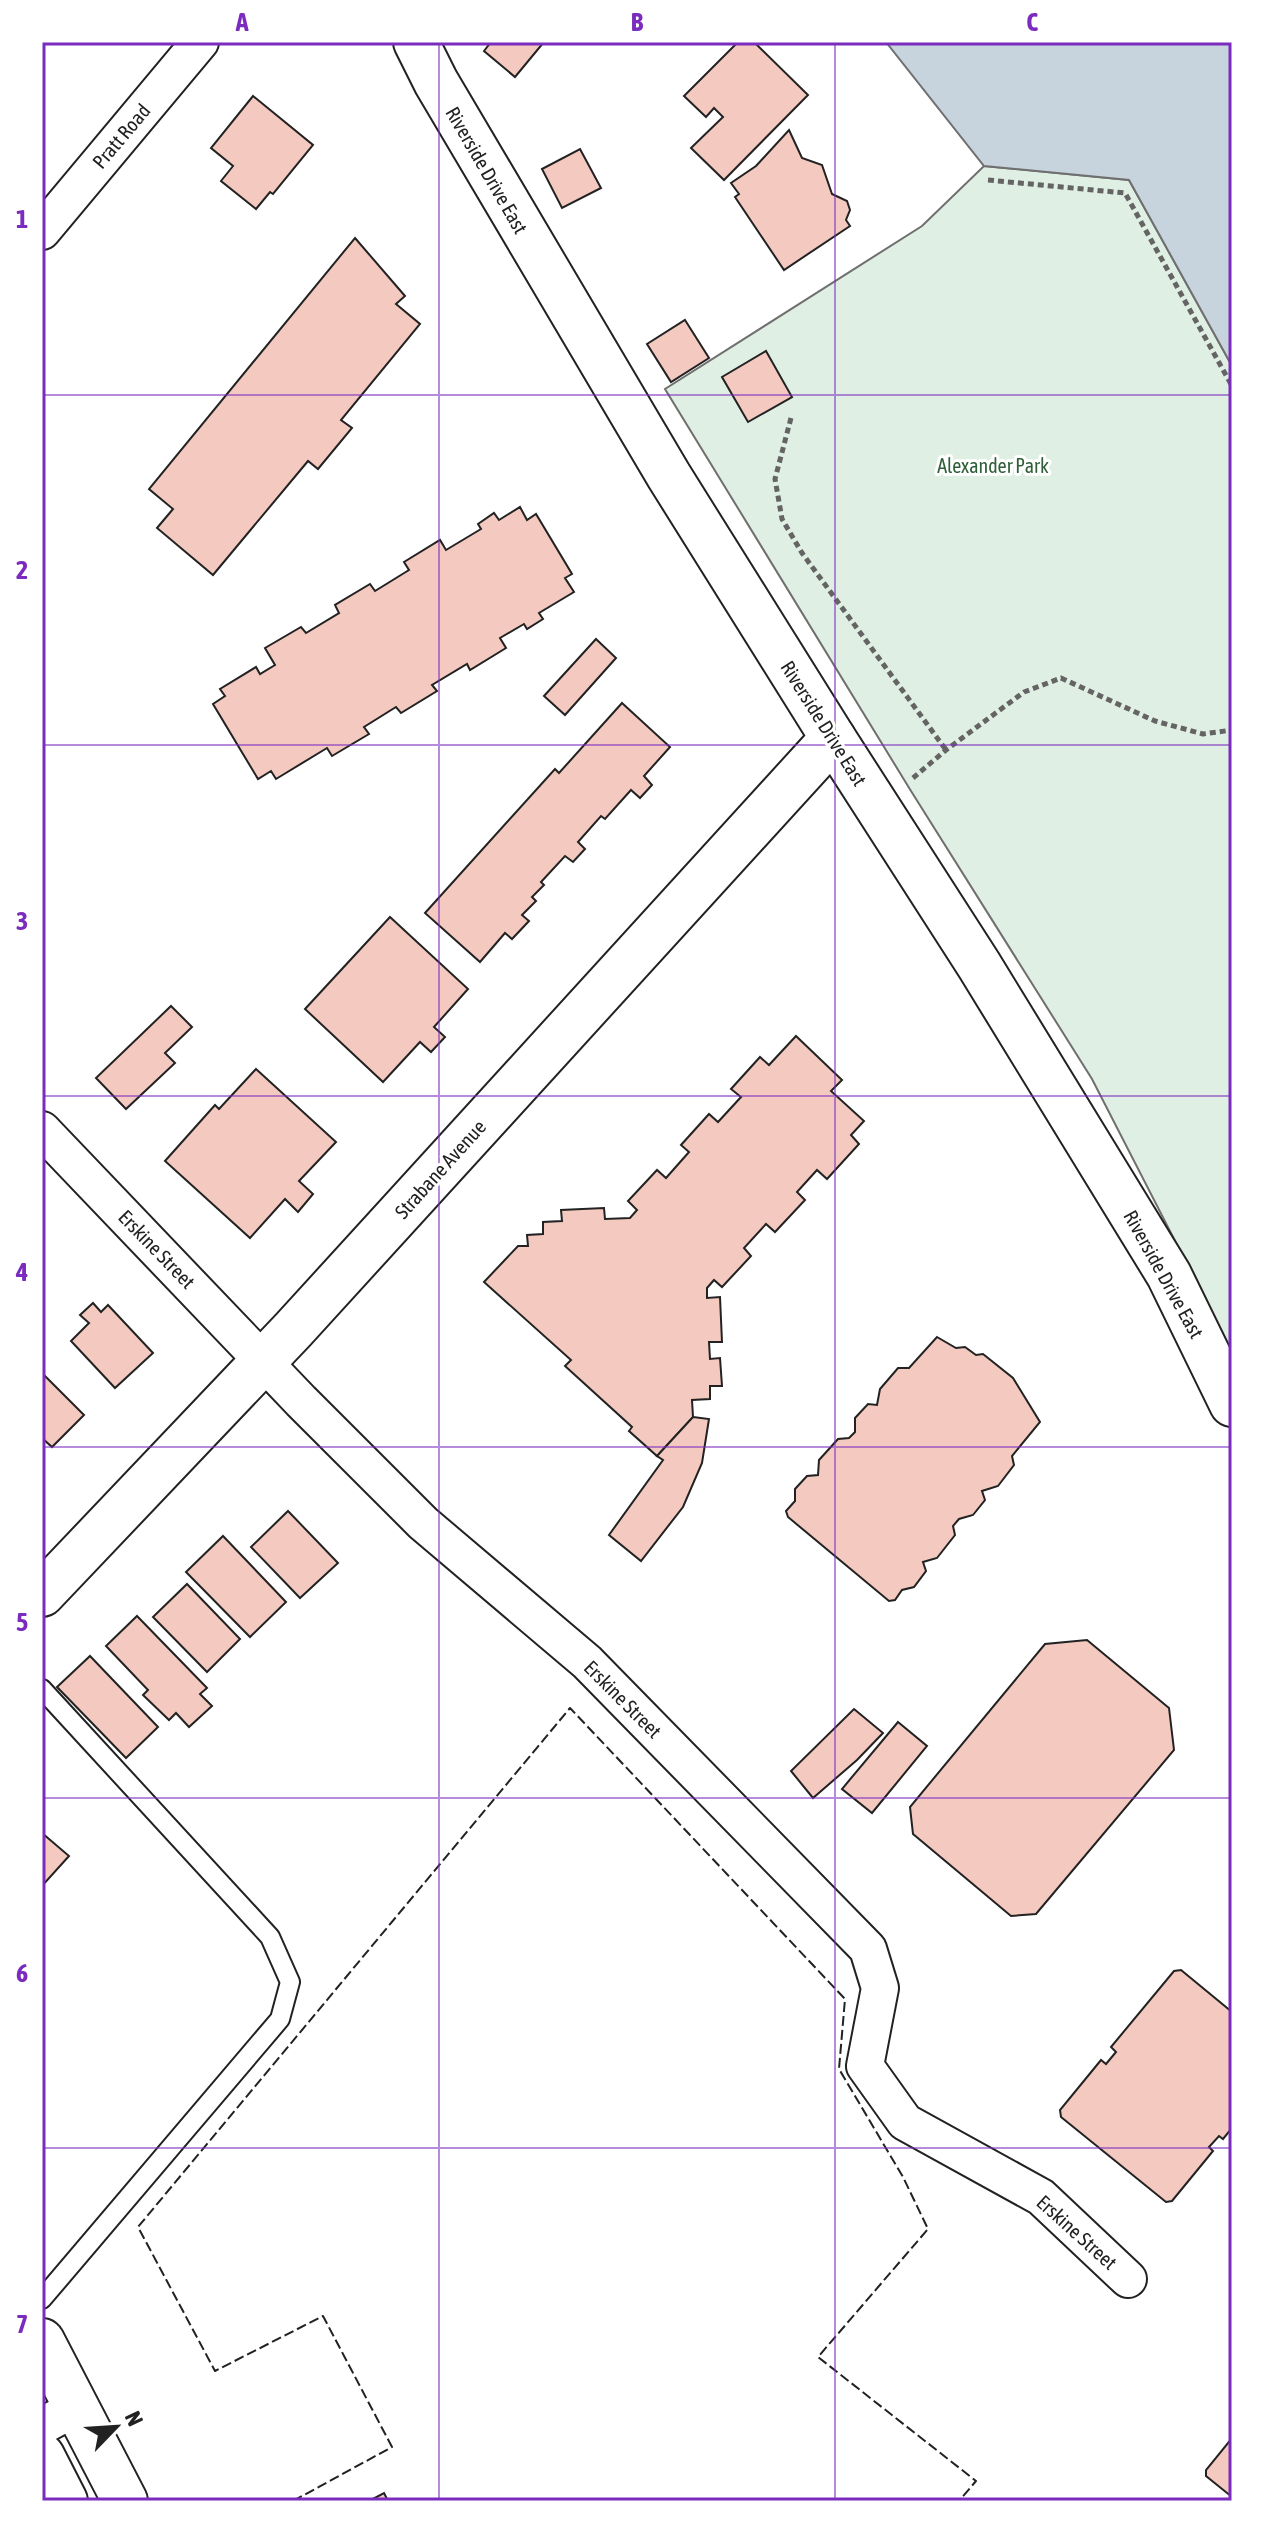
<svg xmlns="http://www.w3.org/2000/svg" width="1274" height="2543" viewBox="0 0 1274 2543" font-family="'Asap Condensed',sans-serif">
	<rect width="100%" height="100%" fill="#fff"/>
	<!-- green -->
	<path fill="#e0efe3" stroke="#6f6f6f" stroke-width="2" d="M 984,166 L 1129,180 L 1232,366 L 1232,1352 L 1092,1079 L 911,791 L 665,389 L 922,226 Z"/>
	<!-- water -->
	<path fill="#c7d3dd" stroke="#6f6f6f" stroke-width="2" d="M 886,42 L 1232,42 L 1232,366 L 1129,180 L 984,166 Z"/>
	<!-- building -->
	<g fill="#f3c9c0" stroke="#222" stroke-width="2">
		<path d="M 491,42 L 544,42 L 515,77 L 484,51 Z"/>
		<path d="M 738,42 L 754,42 L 808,95 L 724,180 L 691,148 L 723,117 L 714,108 L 706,117 L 684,96 Z"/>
		<path d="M 253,96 L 313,145 L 273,194 L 270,192 L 256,209 L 221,181 L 233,166 L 211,148 Z"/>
		<path d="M 789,130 L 802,158 L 822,165 L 832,194 L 847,201 L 850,210 L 846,220 L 850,226 L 784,270 L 735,197 L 739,194 L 731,183 L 756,166 Z"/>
		<path d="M 580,149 L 601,188 L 562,208 L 542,169 Z"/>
		<path d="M 355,238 L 405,296 L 396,304 L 420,324 L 341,420 L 352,428 L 318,469 L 308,461 L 213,575 L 157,528 L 173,509 L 149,489 Z"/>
		<path d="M 685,320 L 709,358 L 671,382 L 647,344 Z"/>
		<path d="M 766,351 L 792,397 L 748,422 L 722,377 Z"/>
		<path d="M 520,507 L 527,520 L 536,514 L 572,574 L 565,578 L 574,592 L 539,613 L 543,619 L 527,629 L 524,624 L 500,638 L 506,648 L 470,670 L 467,664 L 432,685 L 437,691 L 401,713 L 396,707 L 364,727 L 369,734 L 332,756 L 327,748 L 276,779 L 271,771 L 258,779 L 213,704 L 225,696 L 220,689 L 256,667 L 260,674 L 275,665 L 265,648 L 301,627 L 306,633 L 339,613 L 335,605 L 370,584 L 375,591 L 409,570 L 404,562 L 440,540 L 446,550 L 481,529 L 478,524 L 494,513 L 499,520 Z"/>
		<path d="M 596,639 L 616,658 L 565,715 L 544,696 Z"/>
		<path d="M 622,703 L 670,747 L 644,776 L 652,785 L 640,798 L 631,790 L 605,819 L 601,816 L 578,842 L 585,849 L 573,862 L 565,856 L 541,882 L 544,885 L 532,897 L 536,901 L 522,915 L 529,921 L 512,939 L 505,933 L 480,962 L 425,913 L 555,769 L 559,773 Z"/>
		<path d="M 390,917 L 468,989 L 434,1027 L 445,1037 L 431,1052 L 420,1042 L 383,1082 L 305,1009 Z"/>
		<path d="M 171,1006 L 192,1027 L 165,1053 L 175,1063 L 126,1109 L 96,1078 Z"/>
		<path d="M 796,1036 L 842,1080 L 831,1091 L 864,1121 L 851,1135 L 859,1144 L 827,1179 L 817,1170 L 797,1192 L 805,1200 L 775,1232 L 766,1224 L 744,1248 L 751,1256 L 722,1287 L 714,1280 L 707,1288 L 707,1298 L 720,1297 L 722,1342 L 709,1342 L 710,1359 L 720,1358 L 722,1386 L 710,1386 L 710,1399 L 692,1400 L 693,1417 L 657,1456 L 629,1431 L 632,1427 L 565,1366 L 571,1360 L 484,1282 L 518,1246 L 528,1246 L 527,1235 L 543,1234 L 543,1222 L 562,1221 L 561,1210 L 604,1208 L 605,1219 L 630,1218 L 637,1210 L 628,1201 L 657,1170 L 666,1178 L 689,1152 L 681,1145 L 709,1114 L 718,1122 L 741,1097 L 731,1089 L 760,1057 L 769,1065 Z"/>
		<path d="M 256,1069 L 336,1142 L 299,1181 L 313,1194 L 298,1212 L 285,1199 L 250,1238 L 165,1161 L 215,1105 L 219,1109 Z"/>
		<path d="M 93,1303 L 101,1312 L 108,1305 L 153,1353 L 115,1388 L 71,1341 L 89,1323 L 80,1315 Z"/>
		<path d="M 937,1337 L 956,1348 L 965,1347 L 976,1355 L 983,1354 L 1013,1378 L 1040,1422 L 1012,1456 L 1014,1465 L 998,1486 L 982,1491 L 985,1500 L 973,1515 L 959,1519 L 953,1526 L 955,1535 L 937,1558 L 923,1562 L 926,1571 L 914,1587 L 902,1590 L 895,1600 L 889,1601 L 788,1517 L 786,1511 L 795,1501 L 795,1489 L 807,1476 L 818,1475 L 819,1460 L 838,1439 L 849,1438 L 855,1432 L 855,1418 L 868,1404 L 877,1405 L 880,1389 L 898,1368 L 909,1368 Z"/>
		<path d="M 42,1373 L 84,1415 L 52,1447 L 42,1438 Z"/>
		<path d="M 693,1417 L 709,1419 L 702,1463 L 683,1507 L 641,1561 L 609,1535 L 663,1460 L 657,1456 Z"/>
		<path d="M 288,1511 L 338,1563 L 300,1598 L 251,1547 Z"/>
		<path d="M 223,1536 L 286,1602 L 250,1637 L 186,1572 Z"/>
		<path d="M 187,1584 L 240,1639 L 207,1672 L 153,1617 Z"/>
		<path d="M 137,1616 L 207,1688 L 200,1694 L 212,1706 L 189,1727 L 176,1713 L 169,1720 L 143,1695 L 148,1690 L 106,1646 Z"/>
		<path d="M 1087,1640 L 1169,1708 L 1174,1750 L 1036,1914 L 1011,1916 L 913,1834 L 910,1807 L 1045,1644 Z"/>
		<path d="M 90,1656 L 158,1727 L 126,1758 L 57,1687 Z"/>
		<path d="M 854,1709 L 883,1733 L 857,1760 L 813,1798 L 791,1771 Z"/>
		<path d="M 898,1722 L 927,1746 L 872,1813 L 842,1789 Z"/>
		<path d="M 42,1833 L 69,1856 L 42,1886 Z"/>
		<path d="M 1181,1970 L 1232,2012 L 1232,2128 L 1223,2139 L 1219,2136 L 1209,2147 L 1213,2151 L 1172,2201 L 1166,2202 L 1061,2117 L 1060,2110 L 1101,2060 L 1106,2064 L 1116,2052 L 1111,2047 L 1174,1971 Z"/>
		<path d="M 1232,2438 L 1232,2497 L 1206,2476 L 1206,2470 Z"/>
		<path d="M 384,2493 L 388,2501 L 369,2501 Z"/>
	</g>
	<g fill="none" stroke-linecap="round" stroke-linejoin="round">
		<!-- lane casing -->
		<g stroke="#222" stroke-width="22">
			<path id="lane" d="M 42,1689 L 270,1937 L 290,1982 L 280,2019 L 42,2299"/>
		</g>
		<!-- street casing -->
		<g stroke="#222" stroke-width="40">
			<g id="street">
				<path d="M 42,231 L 200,42"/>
				<path d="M 42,1130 L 301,1401 L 423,1523 L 587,1662 L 868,1949 L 880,1988 L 865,2066 L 905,2122 L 1041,2197 L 1128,2279"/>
				<path d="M 42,2426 L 77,2407"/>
			</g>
		</g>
		<!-- secondary casing -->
		<g stroke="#222" stroke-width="48">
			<g id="secondary">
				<path d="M 416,42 L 436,82 L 669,476 L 833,738 L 979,965 L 1169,1275 L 1232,1404"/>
				<path d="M 42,1594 L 293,1330 L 833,738"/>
				<path d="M 42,2341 L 125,2501"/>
				<path d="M 42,2456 L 65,2501"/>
			</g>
		</g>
		<!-- path -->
		<g stroke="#646464" stroke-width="5" stroke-dasharray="6 4" stroke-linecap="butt">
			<path d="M 988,180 L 1125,193 L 1232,386"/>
			<path d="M 791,418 L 775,479 L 782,519 L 802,553 L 946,750"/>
			<path d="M 913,778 L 946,750 L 1024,692 L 1061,678 L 1155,721 L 1203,734 L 1232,730"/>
		</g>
		<!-- lane -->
		<use href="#lane" stroke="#fff" stroke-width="18"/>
		<!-- street -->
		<use href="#street" stroke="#fff" stroke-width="36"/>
		<!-- secondary -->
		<use href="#secondary" stroke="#fff" stroke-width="44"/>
		<!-- fence -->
		<path stroke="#222" stroke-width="2" stroke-dasharray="10 4" stroke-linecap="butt" d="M 293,2501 L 392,2447 L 323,2316 L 215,2371 L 138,2227 L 570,1708 L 845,1999 L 839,2069 L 903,2177 L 928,2229 L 818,2357 L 976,2481 L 959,2501"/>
	</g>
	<!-- grid -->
	<path fill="none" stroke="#7b2cbf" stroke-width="2" stroke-opacity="0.55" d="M 439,42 L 439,2501M 835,42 L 835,2501M 42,395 L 1232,395M 42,745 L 1232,745M 42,1096 L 1232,1096M 42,1447 L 1232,1447M 42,1798 L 1232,1798M 42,2148 L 1232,2148"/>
	<g text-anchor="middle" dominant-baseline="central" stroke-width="6" stroke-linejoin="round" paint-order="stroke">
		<!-- street labels -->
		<g font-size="20" fill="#222" stroke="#fff">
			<text transform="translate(121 136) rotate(-50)">Pratt Road</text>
			<text transform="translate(487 170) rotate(60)">Riverside Drive East</text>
			<text transform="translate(824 723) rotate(58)">Riverside Drive East</text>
			<text transform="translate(440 1169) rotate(-48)">Strabane Avenue</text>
			<text transform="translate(157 1249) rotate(46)">Erskine Street</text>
			<text transform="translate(1164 1274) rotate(61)">Riverside Drive East</text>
			<text transform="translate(623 1699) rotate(45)">Erskine Street</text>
			<text transform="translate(1077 2232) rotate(42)">Erskine Street</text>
		</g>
		<!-- park labels -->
		<g font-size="20" fill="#2f5e38" stroke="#fff">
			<text x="993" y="465">Alexander Park</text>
		</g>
	</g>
	<!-- border -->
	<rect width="1274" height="2543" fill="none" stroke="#ffffff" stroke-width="88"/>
	<!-- north arrow -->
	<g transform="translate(116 2427) rotate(65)" stroke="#ffffff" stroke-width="6" paint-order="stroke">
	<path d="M0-6L14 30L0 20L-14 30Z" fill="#222222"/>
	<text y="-12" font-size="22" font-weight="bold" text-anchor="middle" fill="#222222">N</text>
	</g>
	<rect x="44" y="44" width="1186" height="2455" fill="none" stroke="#7b2cbf" stroke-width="3"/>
	<g font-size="26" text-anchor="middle" font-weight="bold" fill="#7b2cbf">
		<text x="242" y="31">A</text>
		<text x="637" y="31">B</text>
		<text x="1032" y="31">C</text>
		<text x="22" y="228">1</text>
		<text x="22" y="579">2</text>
		<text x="22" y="930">3</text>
		<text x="22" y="1281">4</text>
		<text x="22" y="1631">5</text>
		<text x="22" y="1982">6</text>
		<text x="22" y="2333">7</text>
	</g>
</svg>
